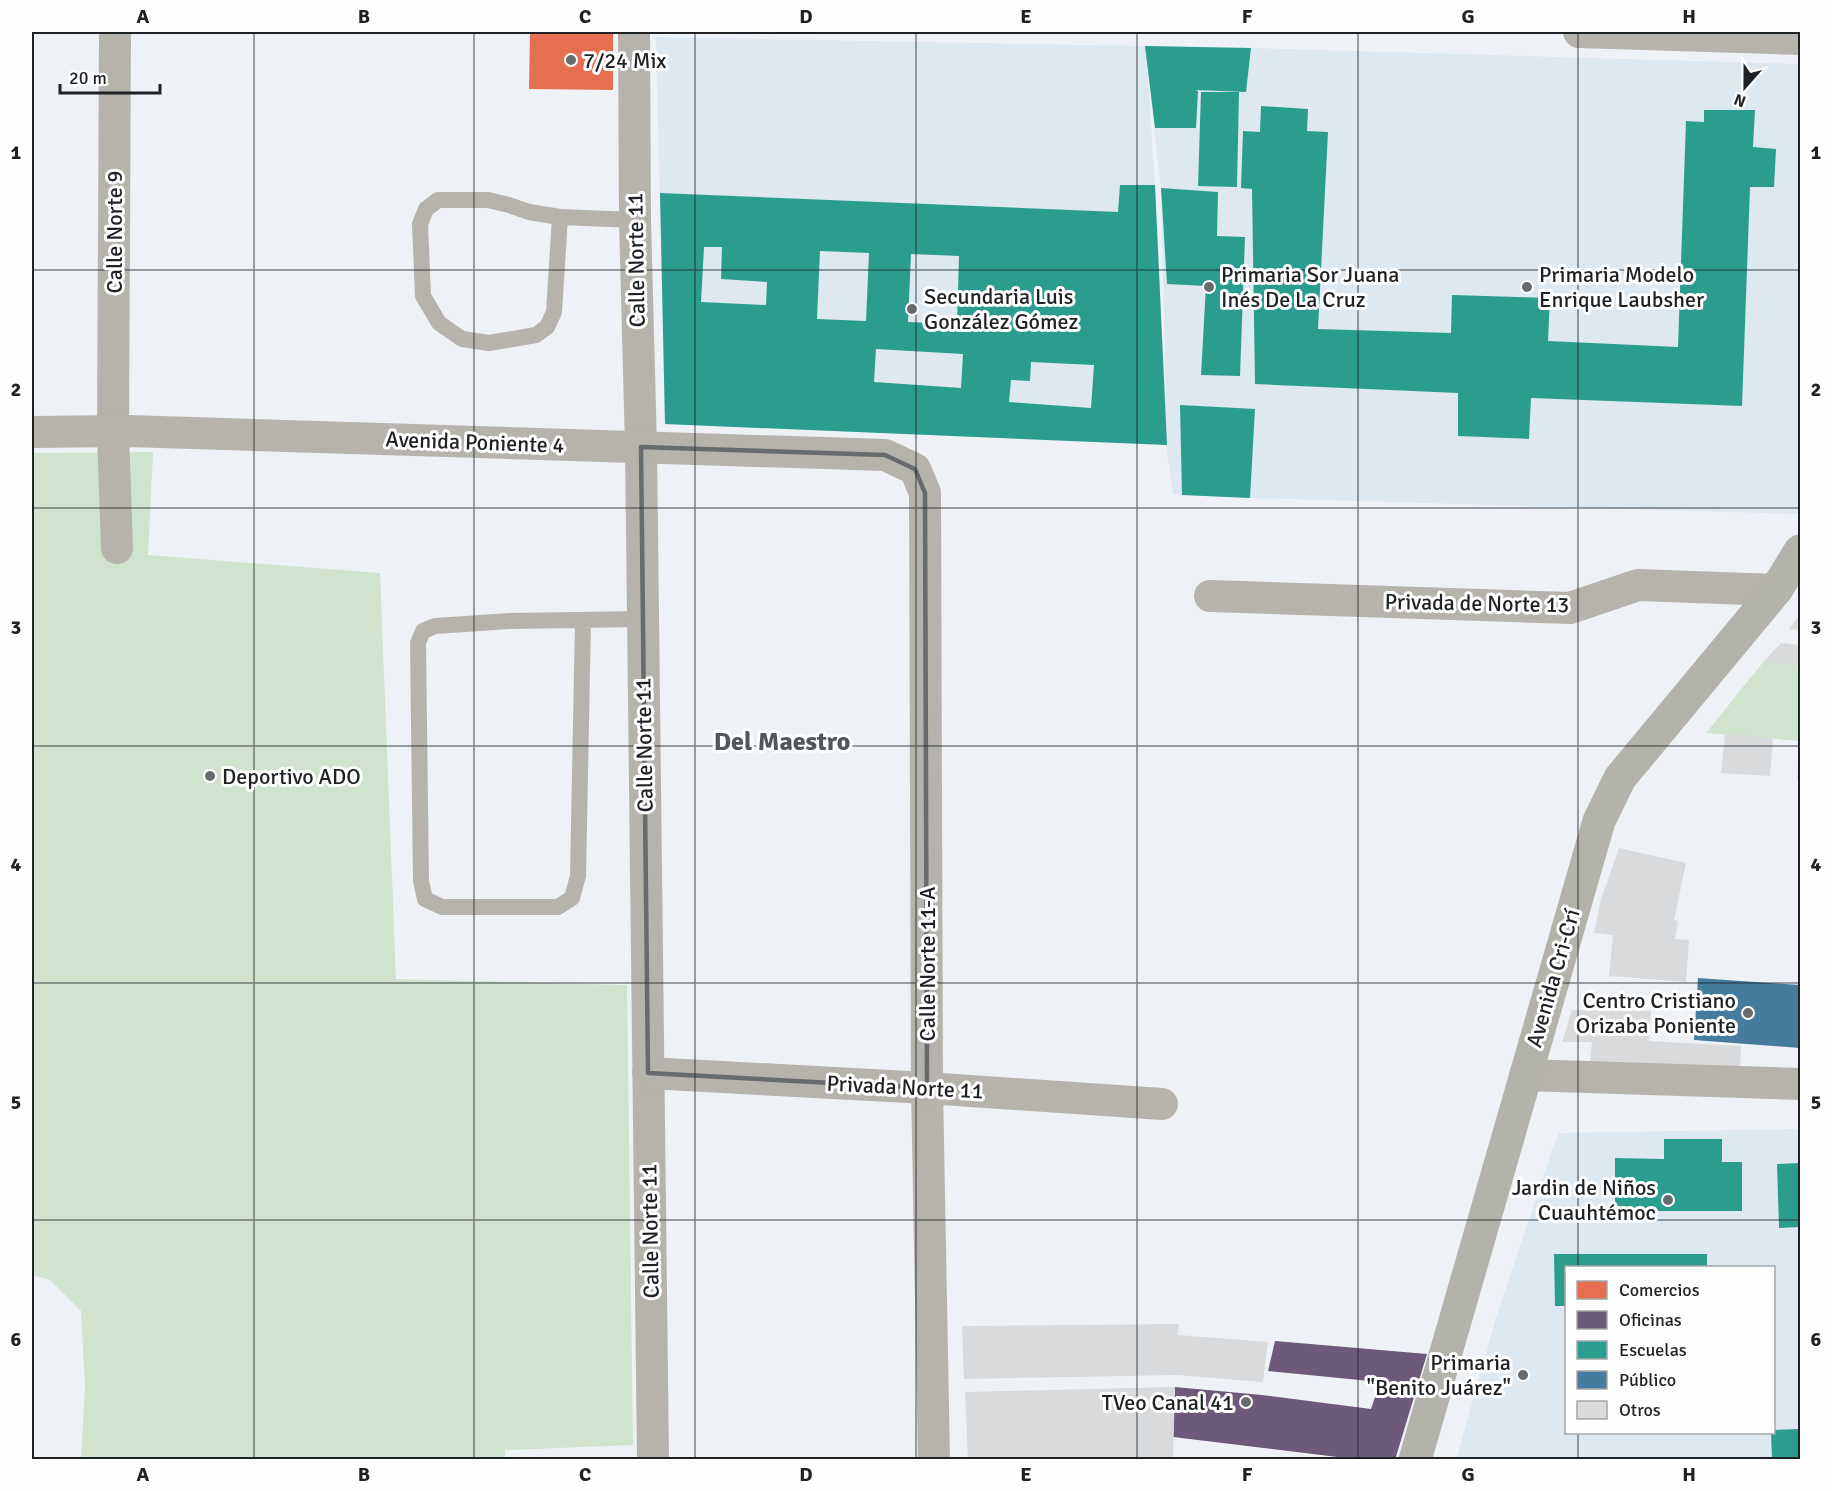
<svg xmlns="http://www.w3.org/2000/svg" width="1832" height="1491" viewBox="0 0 1832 1491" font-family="Signika,sans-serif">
	<rect width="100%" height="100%" fill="#eef2f6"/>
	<!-- built -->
	<g fill="#dee8f1" fill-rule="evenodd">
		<path d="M 656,37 L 1251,48 L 1800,64 L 1800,514 L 1250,498 L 1182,495 L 1173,494 L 1166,445 L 665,424 ZM 1147,66 L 1161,188 L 1166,409 L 1155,185 Z"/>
		<path d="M 1800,1129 L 1800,1459 L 1456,1460 L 1496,1318 L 1558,1133 ZM 1566,1268 L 1774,1268 L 1774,1432 L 1566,1432 Z"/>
	</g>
	<!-- green -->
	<g fill="#cfe3ce">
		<path d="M 153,452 L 148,555 L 380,573 L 396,979 L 627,985 L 633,1445 L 505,1450 L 505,1460 L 81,1459 L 85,1387 L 81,1311 L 50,1280 L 32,1275 L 32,453 Z"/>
		<path d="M 1764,661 L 1800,665 L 1800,741 L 1706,733 Z"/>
	</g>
	<!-- shops -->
	<path fill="#e76f51" d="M 530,32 L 613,32 L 613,90 L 529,89 Z"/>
	<!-- offices -->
	<path fill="#6d597a" d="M 1275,1341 L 1427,1354 L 1395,1460 L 1362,1460 L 1173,1437 L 1175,1387 L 1262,1395 L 1371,1409 L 1380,1382 L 1268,1371 Z"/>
	<!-- schools -->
	<g fill="#2a9d8f" fill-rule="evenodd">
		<path d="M 1145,46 L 1251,48 L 1246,92 L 1195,90 L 1198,91 L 1196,128 L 1155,128 Z"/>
		<path d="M 1201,92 L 1239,92 L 1237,187 L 1198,186 Z"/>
		<path d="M 1261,106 L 1308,109 L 1307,131 L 1328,132 L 1318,329 L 1451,333 L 1452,295 L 1550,298 L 1548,341 L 1678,347 L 1686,121 L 1704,122 L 1704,110 L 1755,110 L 1753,147 L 1776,149 L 1774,187 L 1750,187 L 1742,406 L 1531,398 L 1529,439 L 1458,436 L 1458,393 L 1255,384 L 1252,189 L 1241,188 L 1243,131 L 1260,132 Z"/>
		<path d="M 1120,185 L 1155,185 L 1167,445 L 665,424 L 660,193 L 1118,212 ZM 704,247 L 722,247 L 721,279 L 767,282 L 766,305 L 701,302 ZM 820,251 L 869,253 L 866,321 L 817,319 ZM 911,254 L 959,256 L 957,324 L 908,322 ZM 876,349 L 963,354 L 961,388 L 874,382 ZM 1031,362 L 1094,365 L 1091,408 L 1009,402 L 1011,380 L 1030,381 Z"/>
		<path d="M 1161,188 L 1218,192 L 1217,236 L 1245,237 L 1240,376 L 1201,375 L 1206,286 L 1167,284 Z"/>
		<path d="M 1180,405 L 1255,409 L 1250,498 L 1182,495 Z"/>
		<path d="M 1664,1139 L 1722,1139 L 1722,1162 L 1742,1162 L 1742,1211 L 1615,1211 L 1615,1158 L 1664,1159 Z"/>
		<path d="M 1800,1163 L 1800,1227 L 1779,1228 L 1777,1164 Z"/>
		<path d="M 1554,1254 L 1707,1254 L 1707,1268 L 1566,1268 L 1566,1306 L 1555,1306 Z"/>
		<path d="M 1800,1429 L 1800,1460 L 1772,1460 L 1771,1432 L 1774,1432 L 1774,1430 Z"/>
	</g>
	<!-- public -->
	<path fill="#457b9d" d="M 1698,978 L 1800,985 L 1800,1048 L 1694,1040 Z"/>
	<!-- building -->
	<g fill="#d9dadc">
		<path d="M 1800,614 L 1800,630 L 1789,629 Z"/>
		<path d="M 1781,643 L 1800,645 L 1800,665 L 1764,661 Z"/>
		<path d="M 1725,734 L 1773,738 L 1770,776 L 1721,773 Z"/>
		<path d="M 1799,754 L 1800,754 L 1800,780 L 1797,780 Z"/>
		<path d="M 1619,848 L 1686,863 L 1674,920 L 1678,921 L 1675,939 L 1689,940 L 1686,982 L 1609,976 L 1613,935 L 1594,933 L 1601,899 Z"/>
		<path d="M 1572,1010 L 1651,1011 L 1649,1041 L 1741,1046 L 1740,1067 L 1590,1063 L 1592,1042 L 1562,1042 Z"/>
		<path d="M 1179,1324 L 1178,1335 L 1268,1342 L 1263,1382 L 1177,1375 L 964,1379 L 962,1326 Z"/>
		<path d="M 1175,1387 L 1173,1460 L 968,1460 L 965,1392 Z"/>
	</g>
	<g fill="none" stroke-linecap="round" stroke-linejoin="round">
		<!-- service -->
		<g stroke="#b5b3ac" stroke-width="16">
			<path d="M 560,217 L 554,312 L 547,327 L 536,335 L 489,343 L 462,339 L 439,323 L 423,296 L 420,224 L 426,209 L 438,200 L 488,200 L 509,205 L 529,212 L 560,217 L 635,220"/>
			<path d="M 583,620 L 578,876 L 572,898 L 558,907 L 442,907 L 425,899 L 421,881 L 418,643 L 423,631 L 435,626 L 510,621 L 642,619"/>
		</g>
		<!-- minor -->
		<g stroke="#b5b3ac" stroke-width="32">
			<path d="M 115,32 L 113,432 L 117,548"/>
			<path d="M 634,32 L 635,220 L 641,447 L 653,1460"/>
			<path d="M 1579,32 L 1800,39"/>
			<path d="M 32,432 L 128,431 L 885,455 L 915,469 L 925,493 L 927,1088 L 934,1460"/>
			<path d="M 1210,596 L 1570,608 L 1638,585 L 1776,590"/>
			<path d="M 648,1073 L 927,1088 L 1162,1104"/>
			<path d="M 1525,1075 L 1800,1084"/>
		</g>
		<!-- secondary -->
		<path stroke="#b3b2ab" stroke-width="33" d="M 1415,1460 L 1599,821 L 1620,778 L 1776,590 L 1800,551"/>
	</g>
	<!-- marked area -->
	<path fill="none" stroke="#676b6e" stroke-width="4.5" stroke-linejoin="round" d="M 641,447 L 885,455 L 915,469 L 925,493 L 927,1088 L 648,1073 Z"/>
	<!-- grid -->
	<path fill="none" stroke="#1f2225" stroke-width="1.5" stroke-opacity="0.55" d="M 254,32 L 254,1460M 474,32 L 474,1460M 695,32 L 695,1460M 916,32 L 916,1460M 1137,32 L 1137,1460M 1358,32 L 1358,1460M 1578,32 L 1578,1268M 32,270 L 1800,270M 32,508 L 1800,508M 32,746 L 1800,746M 32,983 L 1800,983M 32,1220 L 1800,1220M 1578,1432 L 1578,1460"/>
	<!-- markers -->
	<g fill="#676b6e" stroke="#fefefe" stroke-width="2">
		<circle cx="571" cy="60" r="6"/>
		<circle cx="1209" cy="287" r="6"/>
		<circle cx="1527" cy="287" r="6"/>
		<circle cx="912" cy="309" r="6"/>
		<circle cx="210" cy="776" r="6"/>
		<circle cx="1748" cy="1013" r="6"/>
		<circle cx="1668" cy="1200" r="6"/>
		<circle cx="1523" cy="1375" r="6"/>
		<circle cx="1246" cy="1402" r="6"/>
	</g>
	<g text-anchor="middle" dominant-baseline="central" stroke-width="6" stroke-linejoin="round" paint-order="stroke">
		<!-- poi labels -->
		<g font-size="22" fill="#1f2225" stroke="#fefefe" text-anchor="start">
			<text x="583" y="60">7/24 Mix</text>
			<text x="1221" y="274">Primaria Sor Juana<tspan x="1221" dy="25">Inés De La Cruz</tspan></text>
			<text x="1539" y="274">Primaria Modelo<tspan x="1539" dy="25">Enrique Laubsher</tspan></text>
			<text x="924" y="296">Secundaria Luis<tspan x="924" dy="25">González Gómez</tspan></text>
			<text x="222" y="776">Deportivo ADO</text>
			<text x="1736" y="1000" text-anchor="end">Centro Cristiano<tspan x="1736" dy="25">Orizaba Poniente</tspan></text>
			<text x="1656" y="1187" text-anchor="end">Jardin de Niños<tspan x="1656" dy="25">Cuauhtémoc</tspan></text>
			<text x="1511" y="1362" text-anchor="end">Primaria<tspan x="1511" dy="25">"Benito Juárez"</tspan></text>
			<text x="1234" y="1402" text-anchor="end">TVeo Canal 41</text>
		</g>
		<!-- street labels -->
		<g font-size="22" fill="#1f2225" stroke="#fefefe">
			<text transform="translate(114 232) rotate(-90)">Calle Norte 9</text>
			<text transform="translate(636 260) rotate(-91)">Calle Norte 11</text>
			<text transform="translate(475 442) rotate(2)">Avenida Poniente 4</text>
			<text transform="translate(1477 603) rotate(1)">Privada de Norte 13</text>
			<text transform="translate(644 745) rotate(-91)">Calle Norte 11</text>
			<text transform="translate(927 964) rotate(-90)">Calle Norte 11-A</text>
			<text transform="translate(1553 978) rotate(-74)">Avenida Cri-Crí</text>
			<text transform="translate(905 1087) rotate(3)">Privada Norte 11</text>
			<text transform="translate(650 1231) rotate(-91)">Calle Norte 11</text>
		</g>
		<!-- quarter labels -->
		<g font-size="26" font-weight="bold" fill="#4f565c" stroke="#fefefe">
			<text x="782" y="742">Del Maestro</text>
		</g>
	</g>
	<!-- border -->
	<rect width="1832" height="1491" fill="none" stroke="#fefefe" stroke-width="66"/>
	<!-- legend -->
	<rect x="1565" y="1266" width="210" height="168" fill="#fefefe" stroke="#a5a6a7" stroke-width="1.5"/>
	<rect x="1577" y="1281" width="30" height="18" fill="#e76f51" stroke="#a5a6a7" stroke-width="1.5"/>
	<text x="1619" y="1296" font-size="18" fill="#1f2225">Comercios</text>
	<rect x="1577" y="1311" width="30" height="18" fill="#6d597a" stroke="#a5a6a7" stroke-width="1.5"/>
	<text x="1619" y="1326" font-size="18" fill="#1f2225">Oficinas</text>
	<rect x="1577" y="1341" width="30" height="18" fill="#2a9d8f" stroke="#a5a6a7" stroke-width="1.5"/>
	<text x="1619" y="1356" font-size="18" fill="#1f2225">Escuelas</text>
	<rect x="1577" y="1371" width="30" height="18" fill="#457b9d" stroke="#a5a6a7" stroke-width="1.5"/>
	<text x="1619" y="1386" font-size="18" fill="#1f2225">Público</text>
	<rect x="1577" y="1401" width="30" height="18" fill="#d9dadc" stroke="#a5a6a7" stroke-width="1.5"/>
	<text x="1619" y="1416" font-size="18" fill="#1f2225">Otros</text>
	<!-- north arrow -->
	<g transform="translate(1745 87) rotate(201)" stroke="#fefefe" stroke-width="4.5" paint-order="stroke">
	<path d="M0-4.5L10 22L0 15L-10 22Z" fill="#1f2225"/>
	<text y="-9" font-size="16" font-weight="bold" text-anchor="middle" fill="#1f2225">N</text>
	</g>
	<!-- scale -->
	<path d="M60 84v9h100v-9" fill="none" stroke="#1f2225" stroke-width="3"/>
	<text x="69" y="84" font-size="18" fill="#1f2225" stroke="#fefefe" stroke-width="4.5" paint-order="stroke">20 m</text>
	<rect x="33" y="33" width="1766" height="1425" fill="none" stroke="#1f2225" stroke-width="2"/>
	<g font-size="20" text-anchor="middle" font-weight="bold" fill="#1f2225">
		<text x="143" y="23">A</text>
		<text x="364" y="23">B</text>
		<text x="585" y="23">C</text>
		<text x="806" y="23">D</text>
		<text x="1026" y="23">E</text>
		<text x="1247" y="23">F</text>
		<text x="1468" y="23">G</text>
		<text x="1689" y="23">H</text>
		<text x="16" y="159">1</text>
		<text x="1816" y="159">1</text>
		<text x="16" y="396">2</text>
		<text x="1816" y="396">2</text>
		<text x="16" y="634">3</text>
		<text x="1816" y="634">3</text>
		<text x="16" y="871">4</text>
		<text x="1816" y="871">4</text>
		<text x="16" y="1109">5</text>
		<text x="1816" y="1109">5</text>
		<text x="16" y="1346">6</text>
		<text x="1816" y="1346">6</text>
		<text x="143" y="1481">A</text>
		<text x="364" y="1481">B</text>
		<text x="585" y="1481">C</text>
		<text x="806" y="1481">D</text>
		<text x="1026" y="1481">E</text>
		<text x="1247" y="1481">F</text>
		<text x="1468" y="1481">G</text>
		<text x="1689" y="1481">H</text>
	</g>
</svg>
